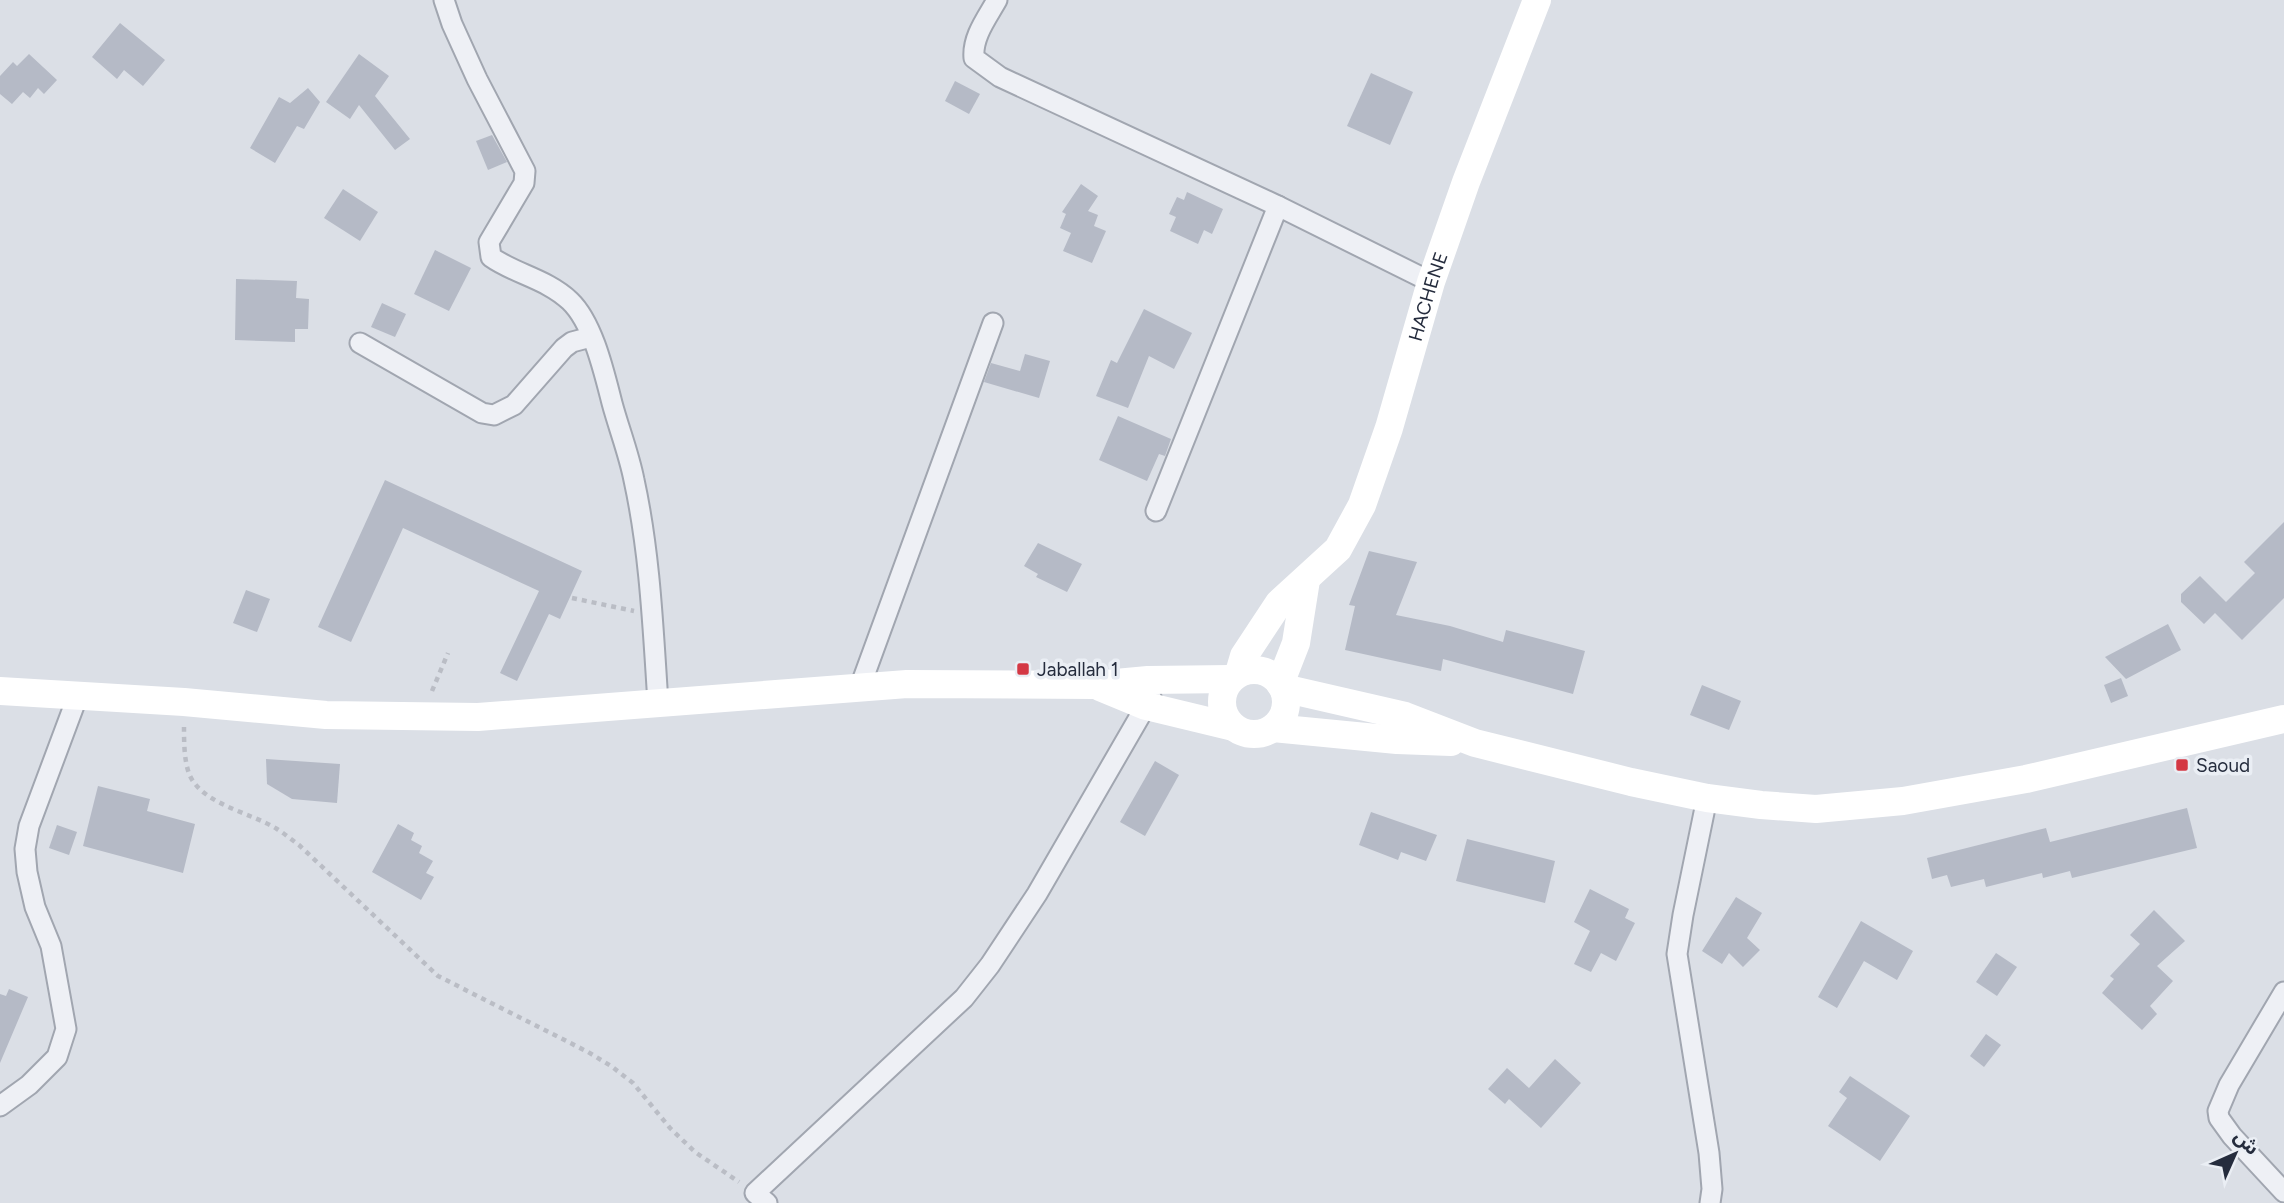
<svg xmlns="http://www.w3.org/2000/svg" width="2284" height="1203" viewBox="0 0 2284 1203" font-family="Figtree,'Noto Sans Arabic',sans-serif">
	<rect width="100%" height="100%" fill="#dbdfe6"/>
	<!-- building -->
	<g fill="#b5bac6">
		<path d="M 120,23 L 165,60 L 143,86 L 124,70 L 117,79 L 92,57 Z"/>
		<path d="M 29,54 L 57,80 L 44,94 L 38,88 L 30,98 L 23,92 L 12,104 L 0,94 L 0,76 L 13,62 L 17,66 Z"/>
		<path d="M 359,54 L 389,76 L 375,96 L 410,139 L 395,150 L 359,105 L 350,119 L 326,102 Z"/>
		<path d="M 1371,73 L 1413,92 L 1390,145 L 1347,126 Z"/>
		<path d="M 955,81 L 980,94 L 969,114 L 945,101 Z"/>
		<path d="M 308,88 L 320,102 L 304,129 L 297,126 L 275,163 L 250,148 L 279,97 L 290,103 Z"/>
		<path d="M 492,135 L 507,162 L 488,170 L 476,141 Z"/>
		<path d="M 1081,184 L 1098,196 L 1088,211 L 1098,215 L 1094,226 L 1106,231 L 1092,263 L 1063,251 L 1071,233 L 1060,228 L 1066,214 L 1062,212 Z"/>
		<path d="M 343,189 L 378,212 L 360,241 L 324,218 Z"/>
		<path d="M 1187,192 L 1223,209 L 1212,234 L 1204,230 L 1198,244 L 1170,231 L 1176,217 L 1169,214 L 1177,197 L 1184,200 Z"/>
		<path d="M 435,250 L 471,268 L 449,311 L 414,294 Z"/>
		<path d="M 236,279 L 297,281 L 296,298 L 309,299 L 308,329 L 295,329 L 295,342 L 235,340 Z"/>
		<path d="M 382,303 L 406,314 L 395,337 L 371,327 Z"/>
		<path d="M 1144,309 L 1192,333 L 1174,369 L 1149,356 L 1128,408 L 1096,396 L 1111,360 L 1117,363 Z"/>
		<path d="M 1025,354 L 1050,361 L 1039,398 L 984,382 L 991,363 L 1020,371 Z"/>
		<path d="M 1118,416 L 1171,439 L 1165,456 L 1159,454 L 1147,481 L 1099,460 Z"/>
		<path d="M 385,480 L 582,571 L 560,619 L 549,614 L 517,681 L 500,673 L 539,591 L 403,528 L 351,642 L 318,627 Z"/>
		<path d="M 2284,522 L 2284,598 L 2242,640 L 2215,613 L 2204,624 L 2181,602 L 2181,594 L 2200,576 L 2226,602 L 2255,573 L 2244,562 Z"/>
		<path d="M 1038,543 L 1082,564 L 1067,592 L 1036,577 L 1038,574 L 1024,566 Z"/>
		<path d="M 1369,551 L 1417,562 L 1396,615 L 1450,626 L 1503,642 L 1506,630 L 1585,651 L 1573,694 L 1443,659 L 1441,671 L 1345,650 L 1355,606 L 1349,605 Z"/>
		<path d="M 246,590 L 270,599 L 257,632 L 233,623 Z"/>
		<path d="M 2168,624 L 2181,650 L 2126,679 L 2105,657 Z"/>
		<path d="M 2121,678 L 2128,696 L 2111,703 L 2104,685 Z"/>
		<path d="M 1702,685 L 1741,701 L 1729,730 L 1690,715 Z"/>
		<path d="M 266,759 L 340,764 L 337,803 L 292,799 L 267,784 Z"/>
		<path d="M 1155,761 L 1179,775 L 1145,836 L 1120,822 Z"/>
		<path d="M 98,786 L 150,799 L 147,811 L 195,824 L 183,873 L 83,846 Z"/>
		<path d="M 2187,808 L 2197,848 L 2072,878 L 2070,871 L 2043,878 L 2042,873 L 1986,887 L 1984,879 L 1951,887 L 1947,875 L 1932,879 L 1927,858 L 2046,828 L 2050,842 Z"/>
		<path d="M 1371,812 L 1437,835 L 1426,861 L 1401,852 L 1398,860 L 1359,845 Z"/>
		<path d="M 398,824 L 414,833 L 411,840 L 422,846 L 419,853 L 433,861 L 426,873 L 434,877 L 421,900 L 372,872 Z"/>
		<path d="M 57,825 L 77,832 L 69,855 L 49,848 Z"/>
		<path d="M 1467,839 L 1555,861 L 1545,903 L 1456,881 Z"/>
		<path d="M 1590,889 L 1629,909 L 1625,918 L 1635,923 L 1616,961 L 1601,953 L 1591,972 L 1574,964 L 1590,931 L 1574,922 Z"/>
		<path d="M 1736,897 L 1762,913 L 1747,938 L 1760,950 L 1743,967 L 1729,953 L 1722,964 L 1702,951 Z"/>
		<path d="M 2154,910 L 2185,941 L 2157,966 L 2173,981 L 2150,1006 L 2157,1014 L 2142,1030 L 2102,993 L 2114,979 L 2110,976 L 2140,944 L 2130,935 Z"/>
		<path d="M 1861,921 L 1913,951 L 1897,980 L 1864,961 L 1837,1008 L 1818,997 Z"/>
		<path d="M 1996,953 L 2017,967 L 1997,996 L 1976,982 Z"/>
		<path d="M 9,989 L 28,997 L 0,1063 L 0,994 L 6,996 Z"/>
		<path d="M 1986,1034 L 2001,1045 L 1984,1067 L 1970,1056 Z"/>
		<path d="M 1555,1059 L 1581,1083 L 1541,1128 L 1509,1099 L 1505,1104 L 1488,1089 L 1507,1068 L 1529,1088 Z"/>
		<path d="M 1850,1076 L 1910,1116 L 1880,1161 L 1828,1126 L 1847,1098 L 1839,1092 Z"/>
	</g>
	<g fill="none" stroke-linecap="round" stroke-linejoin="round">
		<!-- street casing -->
		<g stroke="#a1a6b0" stroke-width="23">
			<g id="street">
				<path d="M 444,0 L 452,24 L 477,79 L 525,171 L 524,183 L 489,242 L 491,257 C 515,274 547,279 570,301 C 593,323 604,372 612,403 C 619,429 629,454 634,480 C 650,553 653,628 658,703"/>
				<path d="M 997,0 C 987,18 972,37 974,58 L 1000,77 L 1278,206 L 1431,282"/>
				<path d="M 360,343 L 482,413 L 494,415 L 514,405 L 564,348 L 572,342 L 591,337"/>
				<path d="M 1156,511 L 1278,206"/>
				<path d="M 860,687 L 993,323"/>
				<path d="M 1707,798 L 1683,915 L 1677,954 L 1709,1153 L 1712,1189 L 1710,1203"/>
				<path d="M 2284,992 L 2229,1085 L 2218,1111 L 2219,1118 L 2232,1136 L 2284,1192"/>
				<path d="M 0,1106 L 29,1085 L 57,1057 L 66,1029 L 51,946 L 35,907 L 27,872 L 25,849 L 29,826 L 78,695"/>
				<path d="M 767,1203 L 755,1193 L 964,998 L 990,965 L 1037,894 L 1151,697"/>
			</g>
		</g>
		<!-- path -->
		<g stroke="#babdc5" stroke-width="4.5" stroke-dasharray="5 5" stroke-linecap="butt">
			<path d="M 572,598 L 634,611"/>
			<path d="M 432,691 L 448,653"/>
			<path d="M 184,727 C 184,742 184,762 190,776 C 204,805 252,813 277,829 C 285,834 292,840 299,845 L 438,976 L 588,1052 L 611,1066 L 633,1083 L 670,1128 L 695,1152 L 739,1182"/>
		</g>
		<!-- street -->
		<use href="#street" stroke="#eef0f5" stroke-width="19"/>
		<!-- secondary -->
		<g stroke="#fff" stroke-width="28">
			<circle cx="1254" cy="702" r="32"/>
			<path id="s1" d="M 1239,673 L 1244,656 L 1279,603 L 1338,549 L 1362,505 L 1389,428 L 1431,282 L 1466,182 L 1537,0"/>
			<path d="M 1280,684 L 1296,643 L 1306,580"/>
			<path d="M 1100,687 L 1146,706 L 1233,727"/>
			<path d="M 1283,688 L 1405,716 L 1475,743 L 1631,782 L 1707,798 L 1761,805 L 1816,809 L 1903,801 L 2026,779 L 2284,719"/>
			<path d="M 0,691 L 184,702 L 326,715 L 478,717 L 907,684 L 1094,685 L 1148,680 L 1231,679"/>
			<path d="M 1273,728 L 1397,740 L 1451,742"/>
		</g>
	</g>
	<!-- markers -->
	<g fill="#d43844" stroke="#eaeef4" stroke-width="2.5">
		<rect x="1016" y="662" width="14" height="14" rx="3.5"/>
		<rect x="2175" y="758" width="14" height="14" rx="3.5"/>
	</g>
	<g text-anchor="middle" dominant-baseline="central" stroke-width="7" stroke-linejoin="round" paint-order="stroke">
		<!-- street labels -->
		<g font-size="19" fill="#252c3d" stroke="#eaeef4">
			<text stroke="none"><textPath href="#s1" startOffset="430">HACHENE</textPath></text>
		</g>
		<!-- poi labels -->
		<g font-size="19" fill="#252c3d" stroke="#eaeef4" text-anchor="start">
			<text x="1037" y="669">Jaballah 1</text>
			<text x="2196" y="765">Saoud</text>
		</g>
	</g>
	<!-- north arrow -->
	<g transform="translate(2235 1154) rotate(45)" stroke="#eaeef4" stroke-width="5" paint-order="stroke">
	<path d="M0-5L12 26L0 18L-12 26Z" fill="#252c3d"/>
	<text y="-10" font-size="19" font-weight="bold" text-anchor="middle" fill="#252c3d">ش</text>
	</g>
</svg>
